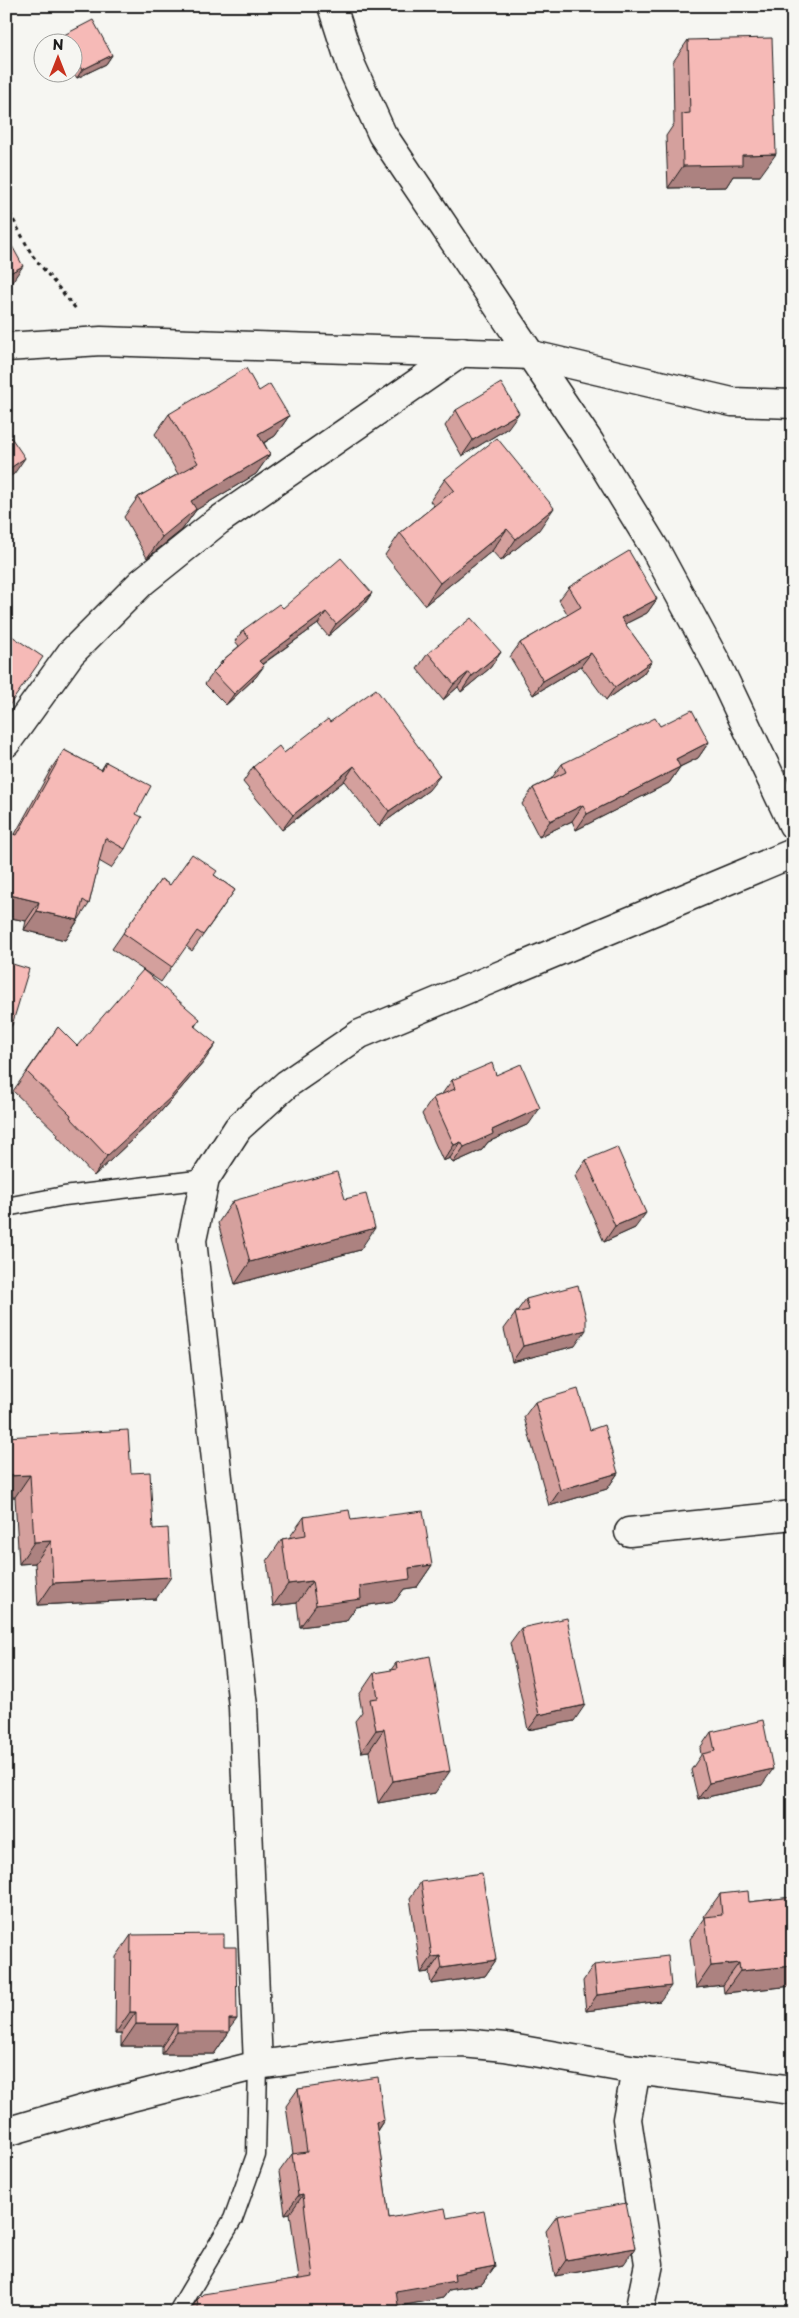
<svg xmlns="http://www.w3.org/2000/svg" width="799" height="2318" viewBox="0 0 799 2318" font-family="'Playpen Sans',sans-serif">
	<rect width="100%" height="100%" fill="#f6f6f2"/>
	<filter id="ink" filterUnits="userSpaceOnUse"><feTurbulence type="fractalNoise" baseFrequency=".02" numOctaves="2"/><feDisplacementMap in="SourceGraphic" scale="10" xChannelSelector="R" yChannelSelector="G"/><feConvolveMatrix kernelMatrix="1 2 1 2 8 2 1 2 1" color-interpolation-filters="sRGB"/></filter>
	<g filter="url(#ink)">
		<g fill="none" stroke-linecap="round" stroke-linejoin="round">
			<!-- lane casing -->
			<g stroke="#1c1c1c" stroke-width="21">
				<g id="lane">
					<path d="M 6,1207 L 64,1196 L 205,1179"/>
					<path d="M 180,2308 L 233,2219 L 256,2155 L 258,2065"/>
				</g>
			</g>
			<!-- street casing -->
			<g stroke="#1c1c1c" stroke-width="31">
				<g id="street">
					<path d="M 332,6 L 351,65 L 382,134 L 590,443 L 655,549 L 717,664 L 793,825"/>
					<path d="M 6,347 L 101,341 L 532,355 L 732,402 L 793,404"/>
					<path d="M 6,743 L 71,653 L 142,582 L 218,521 L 462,352"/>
					<path d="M 629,1532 L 793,1515"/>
					<path d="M 258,2065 L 243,1707 L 192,1240 L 205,1179 L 238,1128 L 287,1084 L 360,1034 L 793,853"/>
					<path d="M 636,2070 L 627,2119 L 649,2264 L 639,2312"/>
					<path d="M 6,2132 L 88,2108 L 258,2065 L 411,2044 L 462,2043 L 505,2047 L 636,2070 L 793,2090"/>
				</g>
			</g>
			<!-- path -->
			<path stroke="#1c1c1c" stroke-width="3" stroke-dasharray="4 4" stroke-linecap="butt" d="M 6,206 L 32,255 L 76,309"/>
			<!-- lane -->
			<use href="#lane" stroke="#f6f6f2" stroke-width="18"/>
			<!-- street -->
			<use href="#street" stroke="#f6f6f2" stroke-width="28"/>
		</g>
		<!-- wall -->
		<g fill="#d4a09d" stroke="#1c1c1c">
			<path d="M 64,35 L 112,55 L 106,64 L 77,78 L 72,71 L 72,42 L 58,42 Z"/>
			<path d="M 688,40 L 760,176 L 733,176 L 726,187 L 668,188 L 666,136 L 674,124 L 673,62 Z"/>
			<path d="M 259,391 L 289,416 L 275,436 L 264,443 L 270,454 L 256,474 L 196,510 L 182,530 L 147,558 L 124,517 L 138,497 L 178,474 L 155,434 L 169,414 Z"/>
			<path d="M 456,410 L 508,428 L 462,456 L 445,426 Z"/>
			<path d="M 445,479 L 539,530 L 501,561 L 492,551 L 425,605 L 385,555 L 400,533 L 434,506 L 430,501 Z"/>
			<path d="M 569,587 L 657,599 L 647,613 L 625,624 L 652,661 L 643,674 L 606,700 L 581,666 L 533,695 L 510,657 L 520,643 L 568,615 L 559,600 Z"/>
			<path d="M 364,605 L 328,636 L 318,624 L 263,664 L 256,677 L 226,705 L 205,684 L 222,661 L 239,646 L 235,641 L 243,630 L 283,608 Z"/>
			<path d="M 501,652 L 490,668 L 461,692 L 458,687 L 443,700 L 417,669 L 428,653 Z"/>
			<path d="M 330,722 L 429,790 L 379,826 L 344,781 L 282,830 L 243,782 L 253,767 L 284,753 Z"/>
			<path d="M 660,726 L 709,742 L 698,758 L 680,767 L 669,783 L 576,830 L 572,821 L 539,837 L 522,804 L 533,788 L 551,779 L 562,764 Z"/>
			<path d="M 64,750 L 101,770 L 106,762 L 136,814 L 125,849 L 111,868 L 99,861 L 89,904 L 65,940 L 24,930 L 26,921 L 6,917 L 6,841 L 12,834 L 15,834 L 51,769 Z"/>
			<path d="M 214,875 L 235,890 L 192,951 L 186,946 L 161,982 L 112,949 L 161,879 L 170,885 Z"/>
			<path d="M 200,1019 L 195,1026 L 203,1063 L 157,1116 L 94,1176 L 57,1136 L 58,1134 L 13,1091 L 58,1027 L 77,1046 Z"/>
			<path d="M 496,1075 L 529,1124 L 488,1142 L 482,1150 L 453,1163 L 450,1158 L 443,1161 L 422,1114 L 433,1098 L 442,1094 L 452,1080 Z"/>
			<path d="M 586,1160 L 635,1228 L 604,1242 L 575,1176 Z"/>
			<path d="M 233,1201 L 360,1250 L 235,1284 L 218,1223 Z"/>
			<path d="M 526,1299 L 575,1346 L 512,1362 L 504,1329 Z"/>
			<path d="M 535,1402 L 590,1430 L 618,1473 L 607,1489 L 549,1506 L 524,1417 Z"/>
			<path d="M 6,1437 L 131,1473 L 153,1529 L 156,1599 L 38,1605 L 35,1563 L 19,1564 L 15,1497 L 6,1497 Z"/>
			<path d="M 304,1517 L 351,1520 L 432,1565 L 417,1587 L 404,1589 L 395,1601 L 356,1607 L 346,1621 L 300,1627 L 297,1603 L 273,1606 L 267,1561 L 282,1539 L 289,1538 Z"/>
			<path d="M 521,1628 L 574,1721 L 528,1730 L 510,1643 Z"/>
			<path d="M 396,1663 L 435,1793 L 378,1803 L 369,1751 L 361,1752 L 355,1721 L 362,1712 L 359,1695 L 374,1673 L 390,1671 Z"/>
			<path d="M 711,1732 L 762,1785 L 698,1799 L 691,1770 L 701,1755 L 700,1748 Z"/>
			<path d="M 421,1882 L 496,1960 L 485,1976 L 431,1984 L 429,1972 L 421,1973 L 410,1898 Z"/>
			<path d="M 720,1894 L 749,1902 L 793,1897 L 793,1986 L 724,1993 L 723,1985 L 696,1988 L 690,1939 L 705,1918 L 704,1916 Z"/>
			<path d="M 131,1935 L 224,1947 L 229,2032 L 214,2054 L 162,2054 L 162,2046 L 121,2046 L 121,2034 L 115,2034 L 116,1957 Z"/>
			<path d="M 594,1965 L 660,2001 L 586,2011 L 583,1981 Z"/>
			<path d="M 298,2089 L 384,2120 L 377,2131 L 389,2218 L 447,2218 L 495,2266 L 482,2284 L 449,2290 L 443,2298 L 398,2306 L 399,2312 L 189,2312 L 197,2300 L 299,2279 L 290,2213 L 285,2214 L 279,2172 L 292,2154 L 293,2154 L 286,2106 Z"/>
			<path d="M 557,2216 L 624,2264 L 555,2276 L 546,2231 Z"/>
		</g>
		<!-- shaded-wall -->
		<g fill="#ac8280" stroke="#1c1c1c">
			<path d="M 112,55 L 106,64 L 77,78 L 82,70 Z"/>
			<path d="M 776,154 L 760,176 L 733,176 L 726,187 L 668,188 L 683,166 L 742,155 Z"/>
			<path d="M 23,266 L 12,282 L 6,285 L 6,275 Z"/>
			<path d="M 519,413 L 508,428 L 462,456 L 473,440 Z"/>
			<path d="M 289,416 L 275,436 L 244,454 L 258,434 Z"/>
			<path d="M 270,454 L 256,474 L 196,510 L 182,530 L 147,558 L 162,537 L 191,501 Z"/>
			<path d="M 25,458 L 14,474 L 6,479 L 6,471 Z"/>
			<path d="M 554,508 L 539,530 L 501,561 L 516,539 Z"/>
			<path d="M 507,529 L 492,551 L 425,605 L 440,583 Z"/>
			<path d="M 372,593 L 364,605 L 328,636 L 336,624 Z"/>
			<path d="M 657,599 L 647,613 L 611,631 L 621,618 Z"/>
			<path d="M 326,612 L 318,624 L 251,672 L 259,661 Z"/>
			<path d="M 501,652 L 490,668 L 461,692 L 472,676 Z"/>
			<path d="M 591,653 L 581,666 L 533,695 L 543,681 Z"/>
			<path d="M 652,661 L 643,674 L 606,700 L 615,687 Z"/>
			<path d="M 264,666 L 256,677 L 226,705 L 234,694 Z"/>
			<path d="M 469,672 L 458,687 L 443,700 L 454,684 Z"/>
			<path d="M 709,742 L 698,758 L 665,774 L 676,759 Z"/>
			<path d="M 354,766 L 344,781 L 282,830 L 293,815 Z"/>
			<path d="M 680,767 L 669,783 L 576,830 L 587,814 Z"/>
			<path d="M 440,776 L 429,790 L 379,826 L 389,811 Z"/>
			<path d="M 583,805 L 572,821 L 539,837 L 550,821 Z"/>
			<path d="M 6,894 L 39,902 L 26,921 L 6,917 Z"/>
			<path d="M 37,911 L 78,920 L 65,940 L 24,930 Z"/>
			<path d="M 6,1023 L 12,1025 L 6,1034 Z"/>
			<path d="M 216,1044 L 203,1063 L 157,1116 L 94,1176 L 107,1156 Z"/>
			<path d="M 540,1108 L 529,1124 L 488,1142 L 482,1150 L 453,1163 L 464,1147 L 492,1130 Z"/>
			<path d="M 461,1142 L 450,1158 L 443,1161 L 454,1145 Z"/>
			<path d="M 646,1213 L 635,1228 L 604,1242 L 615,1226 Z"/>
			<path d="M 375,1228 L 360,1250 L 235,1284 L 250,1262 Z"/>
			<path d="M 586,1330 L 575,1346 L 512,1362 L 523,1346 Z"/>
			<path d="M 618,1473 L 607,1489 L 549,1506 L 560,1490 Z"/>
			<path d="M 30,1475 L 15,1497 L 6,1497 L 6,1476 Z"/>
			<path d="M 51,1541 L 35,1563 L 19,1564 L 34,1542 Z"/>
			<path d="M 432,1565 L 417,1587 L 404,1589 L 395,1601 L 356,1607 L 346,1621 L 300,1627 L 316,1605 L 360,1586 L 409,1568 Z"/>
			<path d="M 171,1577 L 156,1599 L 38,1605 L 53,1583 Z"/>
			<path d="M 312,1581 L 297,1603 L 273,1606 L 288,1584 Z"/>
			<path d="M 585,1705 L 574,1721 L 528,1730 L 539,1715 Z"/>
			<path d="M 384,1729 L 369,1751 L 361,1752 L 376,1730 Z"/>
			<path d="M 773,1769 L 762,1785 L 698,1799 L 709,1783 Z"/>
			<path d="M 450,1771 L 435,1793 L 378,1803 L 393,1781 Z"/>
			<path d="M 440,1956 L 429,1972 L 421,1973 L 432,1957 Z"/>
			<path d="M 496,1960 L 485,1976 L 431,1984 L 442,1968 Z"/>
			<path d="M 739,1963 L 723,1985 L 696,1988 L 711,1966 Z"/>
			<path d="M 793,1966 L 793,1986 L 724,1993 L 740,1971 Z"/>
			<path d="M 671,1986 L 660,2001 L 586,2011 L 597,1995 Z"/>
			<path d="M 130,2012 L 136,2012 L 121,2034 L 115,2034 Z"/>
			<path d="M 229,2019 L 237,2019 L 227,2032 L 229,2032 L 214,2054 L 162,2054 L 177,2032 Z"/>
			<path d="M 136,2024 L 177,2024 L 162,2046 L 121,2046 Z"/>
			<path d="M 384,2120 L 372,2138 L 376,2122 Z"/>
			<path d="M 303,2195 L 290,2213 L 285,2214 L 298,2196 Z"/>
			<path d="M 635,2248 L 624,2264 L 555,2276 L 566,2260 Z"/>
			<path d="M 495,2266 L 482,2284 L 449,2290 L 443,2298 L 384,2309 L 396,2291 L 454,2274 Z"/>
		</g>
		<!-- building -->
		<g fill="#f6bab7" stroke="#1c1c1c">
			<path d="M 93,20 L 112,55 L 82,70 L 72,52 L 72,42 L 68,42 L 64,35 Z"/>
			<path d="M 772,38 L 776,154 L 742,155 L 742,165 L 683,166 L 682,114 L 690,113 L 688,40 Z"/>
			<path d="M 6,235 L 23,266 L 6,275 Z"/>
			<path d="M 246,368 L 259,391 L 270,384 L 289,416 L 258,434 L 270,454 L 191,501 L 196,509 L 162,537 L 138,497 L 198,463 L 169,414 Z"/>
			<path d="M 501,383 L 519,413 L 473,440 L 456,410 Z"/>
			<path d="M 6,430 L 25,458 L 6,471 Z"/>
			<path d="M 497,438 L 554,508 L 516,539 L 507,529 L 440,583 L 400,533 L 454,490 L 445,479 Z"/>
			<path d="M 629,551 L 657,599 L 621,618 L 652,661 L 615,687 L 591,653 L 543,681 L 520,643 L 581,607 L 569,587 Z"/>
			<path d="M 341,558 L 372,593 L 336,624 L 326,612 L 259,661 L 264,666 L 234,694 L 213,672 L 223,662 L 222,661 L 249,638 L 243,630 L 279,604 L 283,608 Z"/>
			<path d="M 471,618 L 501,652 L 472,676 L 469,672 L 454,684 L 428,653 Z"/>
			<path d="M 6,632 L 43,657 L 6,710 Z"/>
			<path d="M 376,689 L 440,776 L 389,811 L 354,766 L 293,815 L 253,767 L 279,746 L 284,753 L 328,719 L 330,722 Z"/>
			<path d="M 692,710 L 709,742 L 676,759 L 680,767 L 587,814 L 583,805 L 550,821 L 533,788 L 566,772 L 562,764 L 655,718 L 660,726 Z"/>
			<path d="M 64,750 L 102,770 L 106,762 L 151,786 L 136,814 L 142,817 L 125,849 L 105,838 L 89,904 L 83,900 L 78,920 L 37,911 L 39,902 L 6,894 L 6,857 L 12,834 L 17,835 Z"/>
			<path d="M 192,854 L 217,871 L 214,875 L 235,890 L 203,935 L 197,931 L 172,967 L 123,933 L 161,879 L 170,885 Z"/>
			<path d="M 6,962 L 29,969 L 12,1025 L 6,1023 Z"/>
			<path d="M 143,970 L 200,1019 L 194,1026 L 216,1044 L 171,1097 L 107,1156 L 70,1117 L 71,1115 L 27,1072 L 58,1027 L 77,1046 Z"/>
			<path d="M 492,1063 L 496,1075 L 521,1064 L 540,1108 L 492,1130 L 493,1134 L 464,1147 L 461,1142 L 454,1145 L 433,1098 L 455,1089 L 452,1080 Z"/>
			<path d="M 617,1147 L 646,1213 L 615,1226 L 586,1160 Z"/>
			<path d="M 337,1172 L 345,1199 L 366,1194 L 375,1228 L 250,1262 L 233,1201 Z"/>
			<path d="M 578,1285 L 586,1318 L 586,1330 L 523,1346 L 515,1313 L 529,1310 L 526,1299 Z"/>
			<path d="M 578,1389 L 590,1430 L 604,1425 L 618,1473 L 560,1490 L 535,1402 Z"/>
			<path d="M 128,1430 L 131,1473 L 150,1472 L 153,1529 L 168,1528 L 171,1577 L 53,1583 L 51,1541 L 34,1542 L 30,1475 L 6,1476 L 6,1437 Z"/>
			<path d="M 349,1510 L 351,1520 L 423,1511 L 432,1565 L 409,1568 L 410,1579 L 360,1586 L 361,1599 L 316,1605 L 312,1581 L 288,1584 L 282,1539 L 306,1535 L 304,1517 Z"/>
			<path d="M 567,1618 L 585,1705 L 539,1715 L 521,1628 Z"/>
			<path d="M 430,1656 L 450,1771 L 393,1781 L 384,1729 L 376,1730 L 370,1699 L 378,1698 L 374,1673 L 397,1669 L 396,1663 Z"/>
			<path d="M 763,1720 L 773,1769 L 709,1783 L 702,1754 L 715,1751 L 711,1732 Z"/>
			<path d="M 482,1873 L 496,1960 L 442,1968 L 440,1956 L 432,1957 L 421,1882 Z"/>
			<path d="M 748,1891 L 749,1902 L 793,1897 L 793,1966 L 740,1971 L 739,1963 L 711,1966 L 705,1917 L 722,1915 L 720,1894 Z"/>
			<path d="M 224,1934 L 224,1947 L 236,1947 L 237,2019 L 229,2019 L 229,2032 L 177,2032 L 177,2024 L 136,2024 L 136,2012 L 130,2012 L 131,1935 Z"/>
			<path d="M 668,1956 L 671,1986 L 597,1995 L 594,1965 Z"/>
			<path d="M 6,2002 L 7,2019 L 6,2019 Z"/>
			<path d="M 378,2077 L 384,2120 L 376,2122 L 389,2218 L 445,2208 L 447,2218 L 484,2211 L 495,2266 L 454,2274 L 455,2281 L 396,2291 L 399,2312 L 199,2312 L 197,2300 L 203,2294 L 313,2277 L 303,2195 L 298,2196 L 292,2154 L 307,2152 L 298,2089 Z"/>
			<path d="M 626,2203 L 635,2248 L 566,2260 L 557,2216 Z"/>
		</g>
	</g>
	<!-- margin -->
	<rect width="799" height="2318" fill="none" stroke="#f6f6f2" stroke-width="25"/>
	<rect x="12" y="12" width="774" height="2293" fill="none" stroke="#1c1c1c" stroke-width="2" filter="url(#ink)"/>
	<!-- north arrow -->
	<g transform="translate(58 58)"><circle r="24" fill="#f6f6f2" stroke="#9f9f9c"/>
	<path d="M0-4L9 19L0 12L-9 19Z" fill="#c8321e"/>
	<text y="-8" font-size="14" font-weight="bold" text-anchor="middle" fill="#1c1c1c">N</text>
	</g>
</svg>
